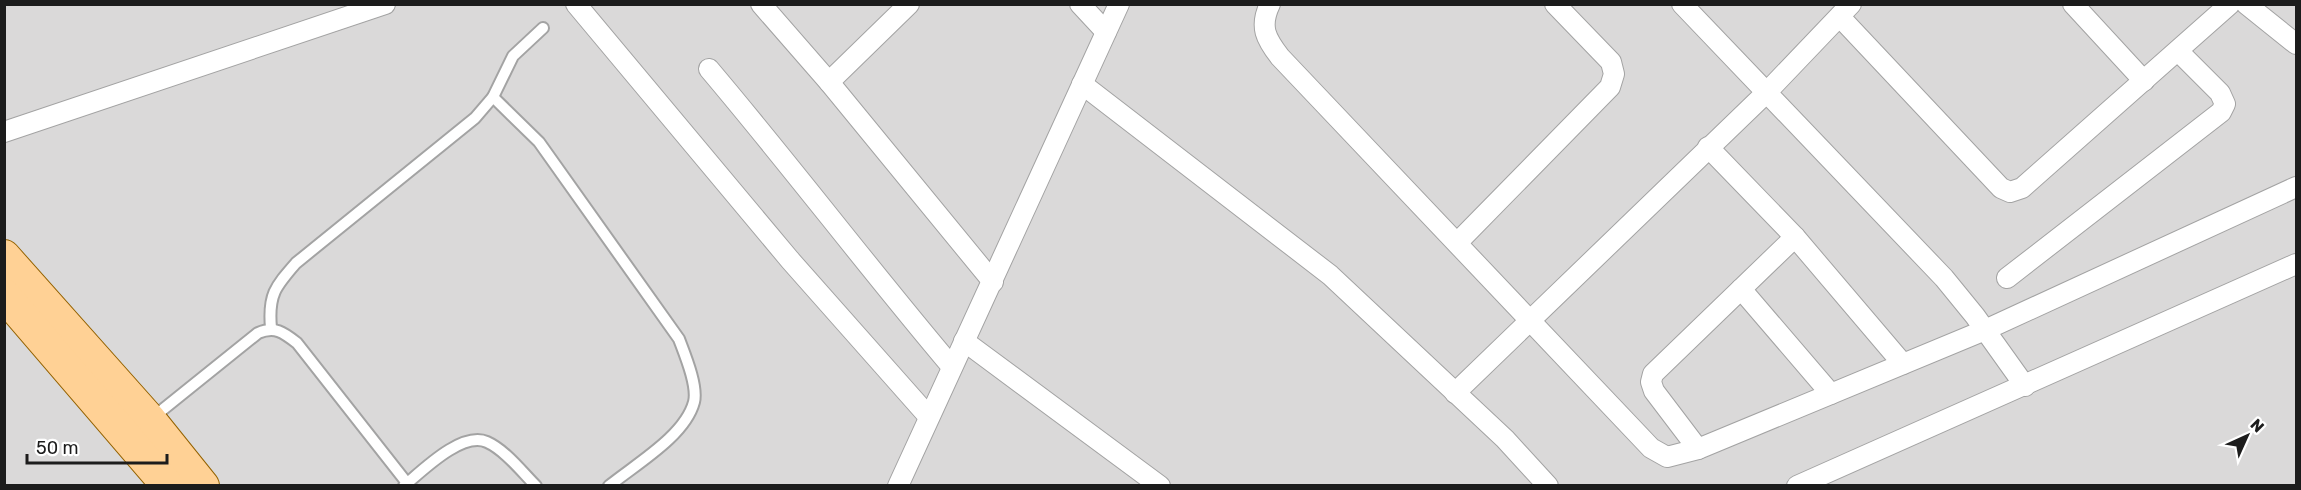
<svg xmlns="http://www.w3.org/2000/svg" width="2301" height="490" viewBox="0 0 2301 490" font-family="Rubik,sans-serif">
	<rect width="100%" height="100%" fill="#eeeae1"/>
	<!-- residential -->
	<rect fill="#dad9d9" x="5" y="5" width="2291" height="480"/>
	<g fill="none" stroke-linecap="round" stroke-linejoin="round">
		<!-- lane casing -->
		<g stroke="#a3a3a3" stroke-width="14">
			<g id="lane">
				<path d="M 493,97 L 539,142 L 679,339 C 685,355 698,386 694,402 C 685,436 636,464 609,486"/>
				<path d="M 271,328 C 268,295 275,287 296,263 L 475,118 L 493,97 L 513,56 L 543,28"/>
				<path d="M 151,419 L 258,333 C 275,326 283,332 297,343 L 407,483"/>
				<path d="M 404,486 C 423,470 462,431 487,442 C 505,450 522,472 536,486"/>
			</g>
		</g>
		<!-- street casing -->
		<g stroke="#a3a3a3" stroke-width="22">
			<g id="street">
				<path d="M 576,4 L 790,260 L 929,417"/>
				<path d="M 761,4 L 829,82 L 993,282"/>
				<path d="M 1080,4 L 1106,32"/>
				<path d="M 1270,4 C 1259,27 1266,39 1280,57 L 1651,448 L 1667,457 L 1698,449 L 1985,330 L 2296,187"/>
				<path d="M 1682,4 L 1944,278 L 1975,316 L 2025,386"/>
				<path d="M 2073,4 L 2144,81"/>
				<path d="M 2246,4 L 2296,44"/>
				<path d="M 1840,17 L 2001,188 L 2010,192 L 2022,188 L 2230,4"/>
				<path d="M 709,69 C 792,167 869,269 952,367"/>
				<path d="M 829,82 L 909,4"/>
				<path d="M 1082,84 L 1330,275 L 1505,439 L 1548,486"/>
				<path d="M 4,132 L 385,4"/>
				<path d="M 1708,147 L 1795,237 L 1903,364"/>
				<path d="M 1458,242 L 1610,87 L 1614,74 L 1611,62 L 1555,4"/>
				<path d="M 2007,278 L 2221,112 L 2225,104 L 2220,93 L 2178,51"/>
				<path d="M 1741,289 L 1831,394"/>
				<path d="M 964,341 L 1160,486"/>
				<path d="M 1455,393 L 1766,93 L 1851,4"/>
				<path d="M 1698,449 L 1654,391 L 1651,382 L 1653,374 L 1795,237"/>
				<path d="M 898,486 L 1119,4"/>
				<path d="M 1797,486 L 2296,264"/>
			</g>
		</g>
		<!-- primary casing -->
		<g stroke="#946200" stroke-width="34">
			<g id="primary">
				<path d="M 4,256 L 150,420 L 203,486"/>
				<path d="M 4,295 L 168,486"/>
			</g>
		</g>
		<!-- lane -->
		<use href="#lane" stroke="#fff" stroke-width="10"/>
		<!-- street -->
		<use href="#street" stroke="#fff" stroke-width="20"/>
		<!-- primary -->
		<use href="#primary" stroke="#ffd195" stroke-width="32"/>
	</g>
	<!-- border -->
	<rect width="2301" height="490" fill="none" stroke="#1c1c1c" stroke-width="12"/>
	<!-- north arrow -->
	<g transform="translate(2247 436) rotate(45)" stroke="#ffffff" stroke-width="4.5" paint-order="stroke">
	<path d="M0-4.5L10 22L0 15L-10 22Z" fill="#1c1c1c"/>
	<text y="-9" font-size="16" font-weight="bold" text-anchor="middle" fill="#1c1c1c">N</text>
	</g>
	<!-- scale -->
	<path d="M27 454v9h140v-9" fill="none" stroke="#1c1c1c" stroke-width="3"/>
	<text x="36" y="454" font-size="18" fill="#1c1c1c" stroke="#ffffff" stroke-width="4.5" paint-order="stroke">50 m</text>
</svg>
